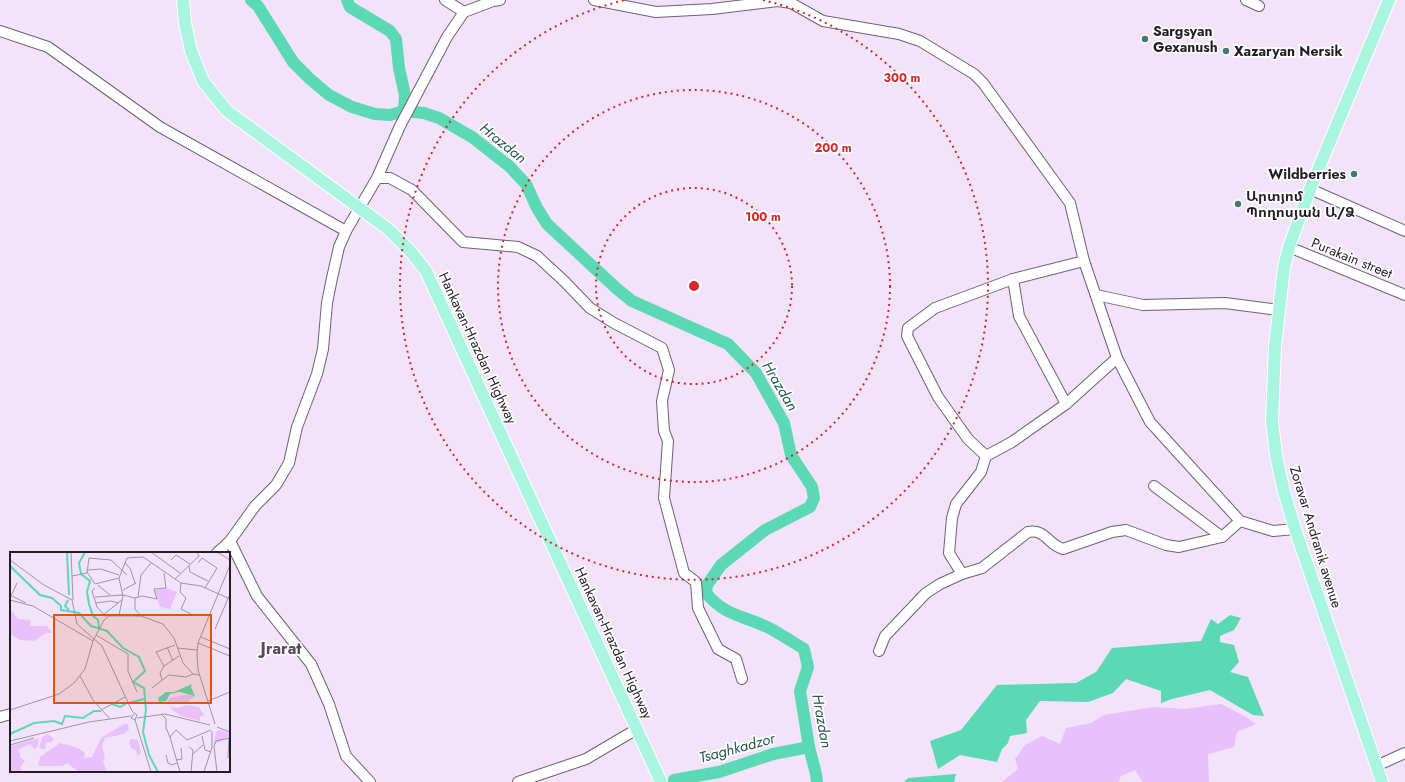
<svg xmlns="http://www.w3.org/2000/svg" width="1405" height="782" viewBox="0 0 1405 782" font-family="Jost,'Noto Sans Armenian',sans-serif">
	<rect width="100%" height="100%" fill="#f2e2fa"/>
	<!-- green -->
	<path fill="#e8c0fb" d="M 1221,704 L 1246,717 L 1256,724 L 1237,732 L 1234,747 L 1208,754 L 1209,782 L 1143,782 L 1135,770 L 1121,776 L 1118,782 L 1002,782 L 1018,769 L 1015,759 L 1025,745 L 1042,736 L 1060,744 L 1066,728 L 1091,723 L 1104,715 L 1153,707 L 1185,709 Z"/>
	<!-- water -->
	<g fill="#5ad9b4">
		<path d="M 1230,615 L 1241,618 L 1234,630 L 1220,636 L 1220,642 L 1234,645 L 1239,662 L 1230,672 L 1248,677 L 1264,716 L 1253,715 L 1210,690 L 1172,699 L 1161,703 L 1161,691 L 1126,679 L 1113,693 L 1088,702 L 1040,701 L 1026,720 L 1027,733 L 1010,736 L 1008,743 L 1002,749 L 997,762 L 960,755 L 938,769 L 930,741 L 961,730 L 997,685 L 1076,683 L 1096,672 L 1112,648 L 1201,641 L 1211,619 L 1218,624 Z"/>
		<path d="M 956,774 L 954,782 L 904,782 L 908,778 Z"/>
	</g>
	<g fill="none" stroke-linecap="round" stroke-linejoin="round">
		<!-- river -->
		<g stroke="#5ad9b4" stroke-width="12">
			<path d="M 251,0 L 258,6 L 293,62 L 310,79 L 329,95 L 352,107 L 375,114 L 390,115 L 404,111 L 424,113 L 439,118 L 472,137 L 509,166 L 526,184 L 537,208 L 547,224 L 616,288 L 632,301 L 728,344 L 756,373 L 784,423 L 791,455 L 812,487 L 814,498 L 810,507 L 765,530 L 721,565 L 707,585 L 706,593 C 727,618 745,615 771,629 C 782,635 793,642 804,649 L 808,667 L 800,691 L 809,747 L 816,774 L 817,782"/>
			<path d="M 347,0 L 350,7 L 390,31 L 396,39 L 399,68 L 405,95 L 404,111"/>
			<path d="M 674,780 L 719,772 L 773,754 L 809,747"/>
		</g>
		<!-- minor casing -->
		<g stroke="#6e6075" stroke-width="12">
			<g id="minor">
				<path d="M 445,0 L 464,12"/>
				<path d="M 594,0 L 656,12 L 712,9 L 778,1 L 791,3 L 823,21 L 899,34 L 920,41 L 974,74 L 983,83 L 1070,203 L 1084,261 L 1117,358 L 1150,422 L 1240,521 L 1273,531 L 1295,529"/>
				<path d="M 1246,0 L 1259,6"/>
				<path d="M 0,31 L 48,47 L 160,127 L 346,231"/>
				<path d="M 377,178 L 390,178 L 412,190 L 463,242 L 518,247 L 537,256 L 564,281 L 590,308 L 614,323 L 662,348 L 669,370 L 662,401 L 664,431 L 668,441 L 664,498 L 684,573 L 696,582 L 698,608 L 718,649 L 736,659 L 742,679"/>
				<path d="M 1310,189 L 1405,231"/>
				<path d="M 1289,247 L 1405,295"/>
				<path d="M 1013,279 L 1019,316 L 1066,404"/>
				<path d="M 1096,295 L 1143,305 L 1225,303 L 1279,310"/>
				<path d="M 986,456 L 968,439 L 938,397 L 907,336 L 908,328 L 935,308 L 1013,279 L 1084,261"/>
				<path d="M 1154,486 L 1222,537"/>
				<path d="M 230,541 L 257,596 L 311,664 L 329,704 L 346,756 L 370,782"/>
				<path d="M 217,553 L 230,541 L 255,506 L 276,485 L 289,463 L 297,427 L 317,374 L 323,349 L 327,303 L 332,278 L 339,247 L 346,231 L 377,178 L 400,126 L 447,37 L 464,12 L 493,1 L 500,0"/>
				<path d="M 962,574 L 949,553 L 952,518 L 956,504 L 981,472 L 986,456 L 1012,442 L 1066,404 L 1117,358"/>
				<path d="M 879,651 L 885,636 L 926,593 L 940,584 L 962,574 L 982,568 L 1028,532 C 1046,529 1047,544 1063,549 L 1112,532 L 1126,530 L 1166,545 L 1179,547 L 1222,537 L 1240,521"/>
				<path d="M 0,717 L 11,714"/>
				<path d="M 1376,766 L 1405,753"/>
				<path d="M 518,782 L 586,759 L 637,729"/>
			</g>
		</g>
		<!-- major casing -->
		<g stroke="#fff" stroke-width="14">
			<g id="major">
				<path d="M 183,0 L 185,23 L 191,51 L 203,81 L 227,111 L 388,229 L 411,252 L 426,271 L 661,782"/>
				<path d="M 1382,782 L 1295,529 L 1283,488 L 1276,455 L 1272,422 L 1275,346 L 1284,267 L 1289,247 L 1310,189 L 1389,0"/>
			</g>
		</g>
		<!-- minor -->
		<use href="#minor" stroke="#fff" stroke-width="10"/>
		<!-- major -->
		<use href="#major" stroke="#aaf5df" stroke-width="12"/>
	</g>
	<!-- distance rings -->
	<g fill="none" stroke="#d62828" stroke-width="2" stroke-dasharray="2 4">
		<circle cx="694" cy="286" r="98"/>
		<circle cx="694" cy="286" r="196"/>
		<path d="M763 0A294 294 0 1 1 625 0"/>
	</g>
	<!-- markers -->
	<g fill="#3f7d6a" stroke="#fff" stroke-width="1.5">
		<circle cx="1145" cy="39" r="4"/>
		<circle cx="1226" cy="51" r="4"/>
		<circle cx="1354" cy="174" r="4"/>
		<circle cx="1238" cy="204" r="4"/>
	</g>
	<g text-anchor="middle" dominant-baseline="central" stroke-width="3.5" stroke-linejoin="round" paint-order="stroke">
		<!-- poi labels -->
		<g font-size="14" font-weight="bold" fill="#231e26" stroke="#fff" text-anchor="start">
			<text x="1153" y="31">Sargsyan<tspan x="1153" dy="16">Gexanush</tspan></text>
			<text x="1234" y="51">Xazaryan Nersik</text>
			<text x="1346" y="174" text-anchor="end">Wildberries</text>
			<text x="1246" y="196">Արտյոմ<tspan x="1246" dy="16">Պողոսյան Ա/Ձ</tspan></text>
		</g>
		<!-- street labels -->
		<g font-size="14" fill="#231e26" stroke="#fff">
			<text transform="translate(1352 258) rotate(22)">Purakain street</text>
			<text transform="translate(478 348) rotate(65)">Hankavan-Hrazdan Highway</text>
			<text transform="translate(1316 537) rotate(73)">Zoravar Andranik avenue</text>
			<text transform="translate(614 643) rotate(65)">Hankavan-Hrazdan Highway</text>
		</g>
		<!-- water labels -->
		<g font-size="15" font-style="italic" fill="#265a4a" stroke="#fff">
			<text transform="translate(503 143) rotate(39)">Hrazdan</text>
			<text transform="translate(780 386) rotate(59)">Hrazdan</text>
			<text transform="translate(822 721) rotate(80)">Hrazdan</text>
			<text transform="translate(737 748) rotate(-15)">Tsaghkadzor</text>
		</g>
		<!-- quarter labels -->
		<g font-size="16" font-weight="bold" fill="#574a5d" stroke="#fff">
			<text x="281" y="648">Jrarat</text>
		</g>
	</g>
	<!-- overview -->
	<g transform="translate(10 552)">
		<rect width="220" height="220" fill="#f2e2fa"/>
		<path d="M 156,36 L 167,40 L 160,57 L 150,55 L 145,40 L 145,38 ZM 0,57 L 8,67 L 20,68 L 20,74 L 37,74 L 42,81 L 36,81 L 24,89 L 10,88 L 0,82 ZM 181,142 L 185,145 L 179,148 L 179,152 L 171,150 L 156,151 L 161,146 ZM 176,153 L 189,155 L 194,164 L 190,164 L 190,169 L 171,164 L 161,157 L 161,155 L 168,156 ZM 114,172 L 118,172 L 119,177 L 114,182 L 95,186 L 92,194 L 95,206 L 93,209 L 97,220 L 69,220 L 57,211 L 52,214 L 28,214 L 30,205 L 50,191 L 68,196 L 75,201 L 74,206 L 82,205 L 91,186 ZM 210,178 L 220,181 L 220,185 L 204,192 L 206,180 ZM 37,182 L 43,186 L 43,189 L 36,191 L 35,197 L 31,197 L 29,195 L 33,184 ZM 29,186 L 27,196 L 24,197 L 20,192 L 9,197 L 10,205 L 15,209 L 10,216 L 12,220 L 5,218 L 0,220 L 0,194 ZM 121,187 L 128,188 L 131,201 L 127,204 L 126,198 L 121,196 L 119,190 Z" fill="#e8c0fb"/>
		<path d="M 182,132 L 181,135 L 185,144 L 170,140 L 160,142 L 156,149 L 149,150 L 148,146 L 156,140 L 164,140 Z" fill="#5ad9b4"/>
		<path fill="none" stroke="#5ad9b4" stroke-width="2" d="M 57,0 L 59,43M 75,0 L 69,11 L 71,22 L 80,29 L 77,40 L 79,52 L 83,64 L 88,68 L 89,76M 0,14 L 30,43 L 42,46 L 51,54 L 51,58 L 69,61 L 81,74 L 97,79 L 113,96 L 129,105 L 135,119 L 123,130 L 134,136 L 136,158 L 133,180 L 139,203 L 148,220M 58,48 L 55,54 L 59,58M 119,151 L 134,147M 102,152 L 110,155 L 117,151M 0,182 L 24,171 L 44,169 L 52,172 L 55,164 L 73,166 L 84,159 L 91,159"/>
		<path fill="none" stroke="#9f94a5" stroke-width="1" d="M 61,0 L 63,48M 141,0 L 170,21M 207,0 L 220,8M 117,6 L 133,5 L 171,31 L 191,34 L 220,47M 0,8 L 34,33 L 62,48 L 67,72 L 92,94 L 122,159 L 127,163 L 125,168 L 121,166 L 124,162M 161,8 L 166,3 L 180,12M 115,11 L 120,16 L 125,31M 188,11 L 192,6 L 207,16 L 195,36M 179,14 L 180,20 L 198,29M 78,18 L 91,17 L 109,23M 77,20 L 85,32 L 109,26M 62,24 L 77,21 L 79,6 L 101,8 L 117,23M 165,27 L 189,4 L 187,0M 171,31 L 170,40 L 176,46 L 171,57 L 185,64M 88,33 L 100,43M 85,36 L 82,39 L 87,55 L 96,65M 113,38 L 126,31M 0,43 L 16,51M 1,44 L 7,31M 85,45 L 113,43 L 125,46M 128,45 L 131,23 L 141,11M 0,48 L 23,54 L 83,89M 86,51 L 101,49 L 108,51M 93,63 L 112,48M 109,63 L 113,44 L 109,26 L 117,6M 131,64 L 125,57 L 125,46 L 132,44 L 147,47 L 144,37 L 156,36 L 154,21M 205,77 L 220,42M 86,83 L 118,102 L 118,119 L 127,140M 191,85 L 220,97M 188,91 L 220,104M 157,95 L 163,109M 167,96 L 187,98M 154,114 L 146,100 L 165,93M 70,124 L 83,148 L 100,167M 152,128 L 150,121 L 154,114 L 169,104M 142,136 L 159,123 L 176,125 L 183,122M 198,149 L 220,140M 0,158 L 49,142 L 64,131 L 75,117 L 83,89 L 94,68 L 99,64 L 131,64 L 153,72 L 164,86 L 173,111 L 183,122 L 189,123M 91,158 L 115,145M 151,162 L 156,167 L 156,176 L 160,185 L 166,178 L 177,188 L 201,178M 127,166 L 155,162 L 200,173M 125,168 L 141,220M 205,172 L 188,118 L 187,102 L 188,91 L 220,13M 207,175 L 220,180M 192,184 L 195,198 L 201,200M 160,185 L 170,220M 0,189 L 79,170 L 121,164M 0,193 L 24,186M 204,194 L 207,220M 204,194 L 206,189 L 220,186M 179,195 L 183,198 L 181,220M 183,202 L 193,193M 156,203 L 158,211 L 162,213 L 167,211M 218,206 L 219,186M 166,208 L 172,207 L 171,196M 194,220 L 202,195 L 202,179"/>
		<path fill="#de560d" fill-opacity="0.15" stroke="#de560d" stroke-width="2" d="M 44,63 L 201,63 L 201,151 L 44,151 Z"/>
		<rect width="220" height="220" fill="none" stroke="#231e26" stroke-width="2"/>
	</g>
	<circle cx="694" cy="286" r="6" fill="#d62828" stroke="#fff" stroke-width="2"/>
	<g font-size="12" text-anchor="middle" font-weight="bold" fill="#d62828" stroke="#fff" stroke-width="3.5" stroke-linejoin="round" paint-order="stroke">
		<text x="902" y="82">300 m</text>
		<text x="833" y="152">200 m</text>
		<text x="763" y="221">100 m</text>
	</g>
</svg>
